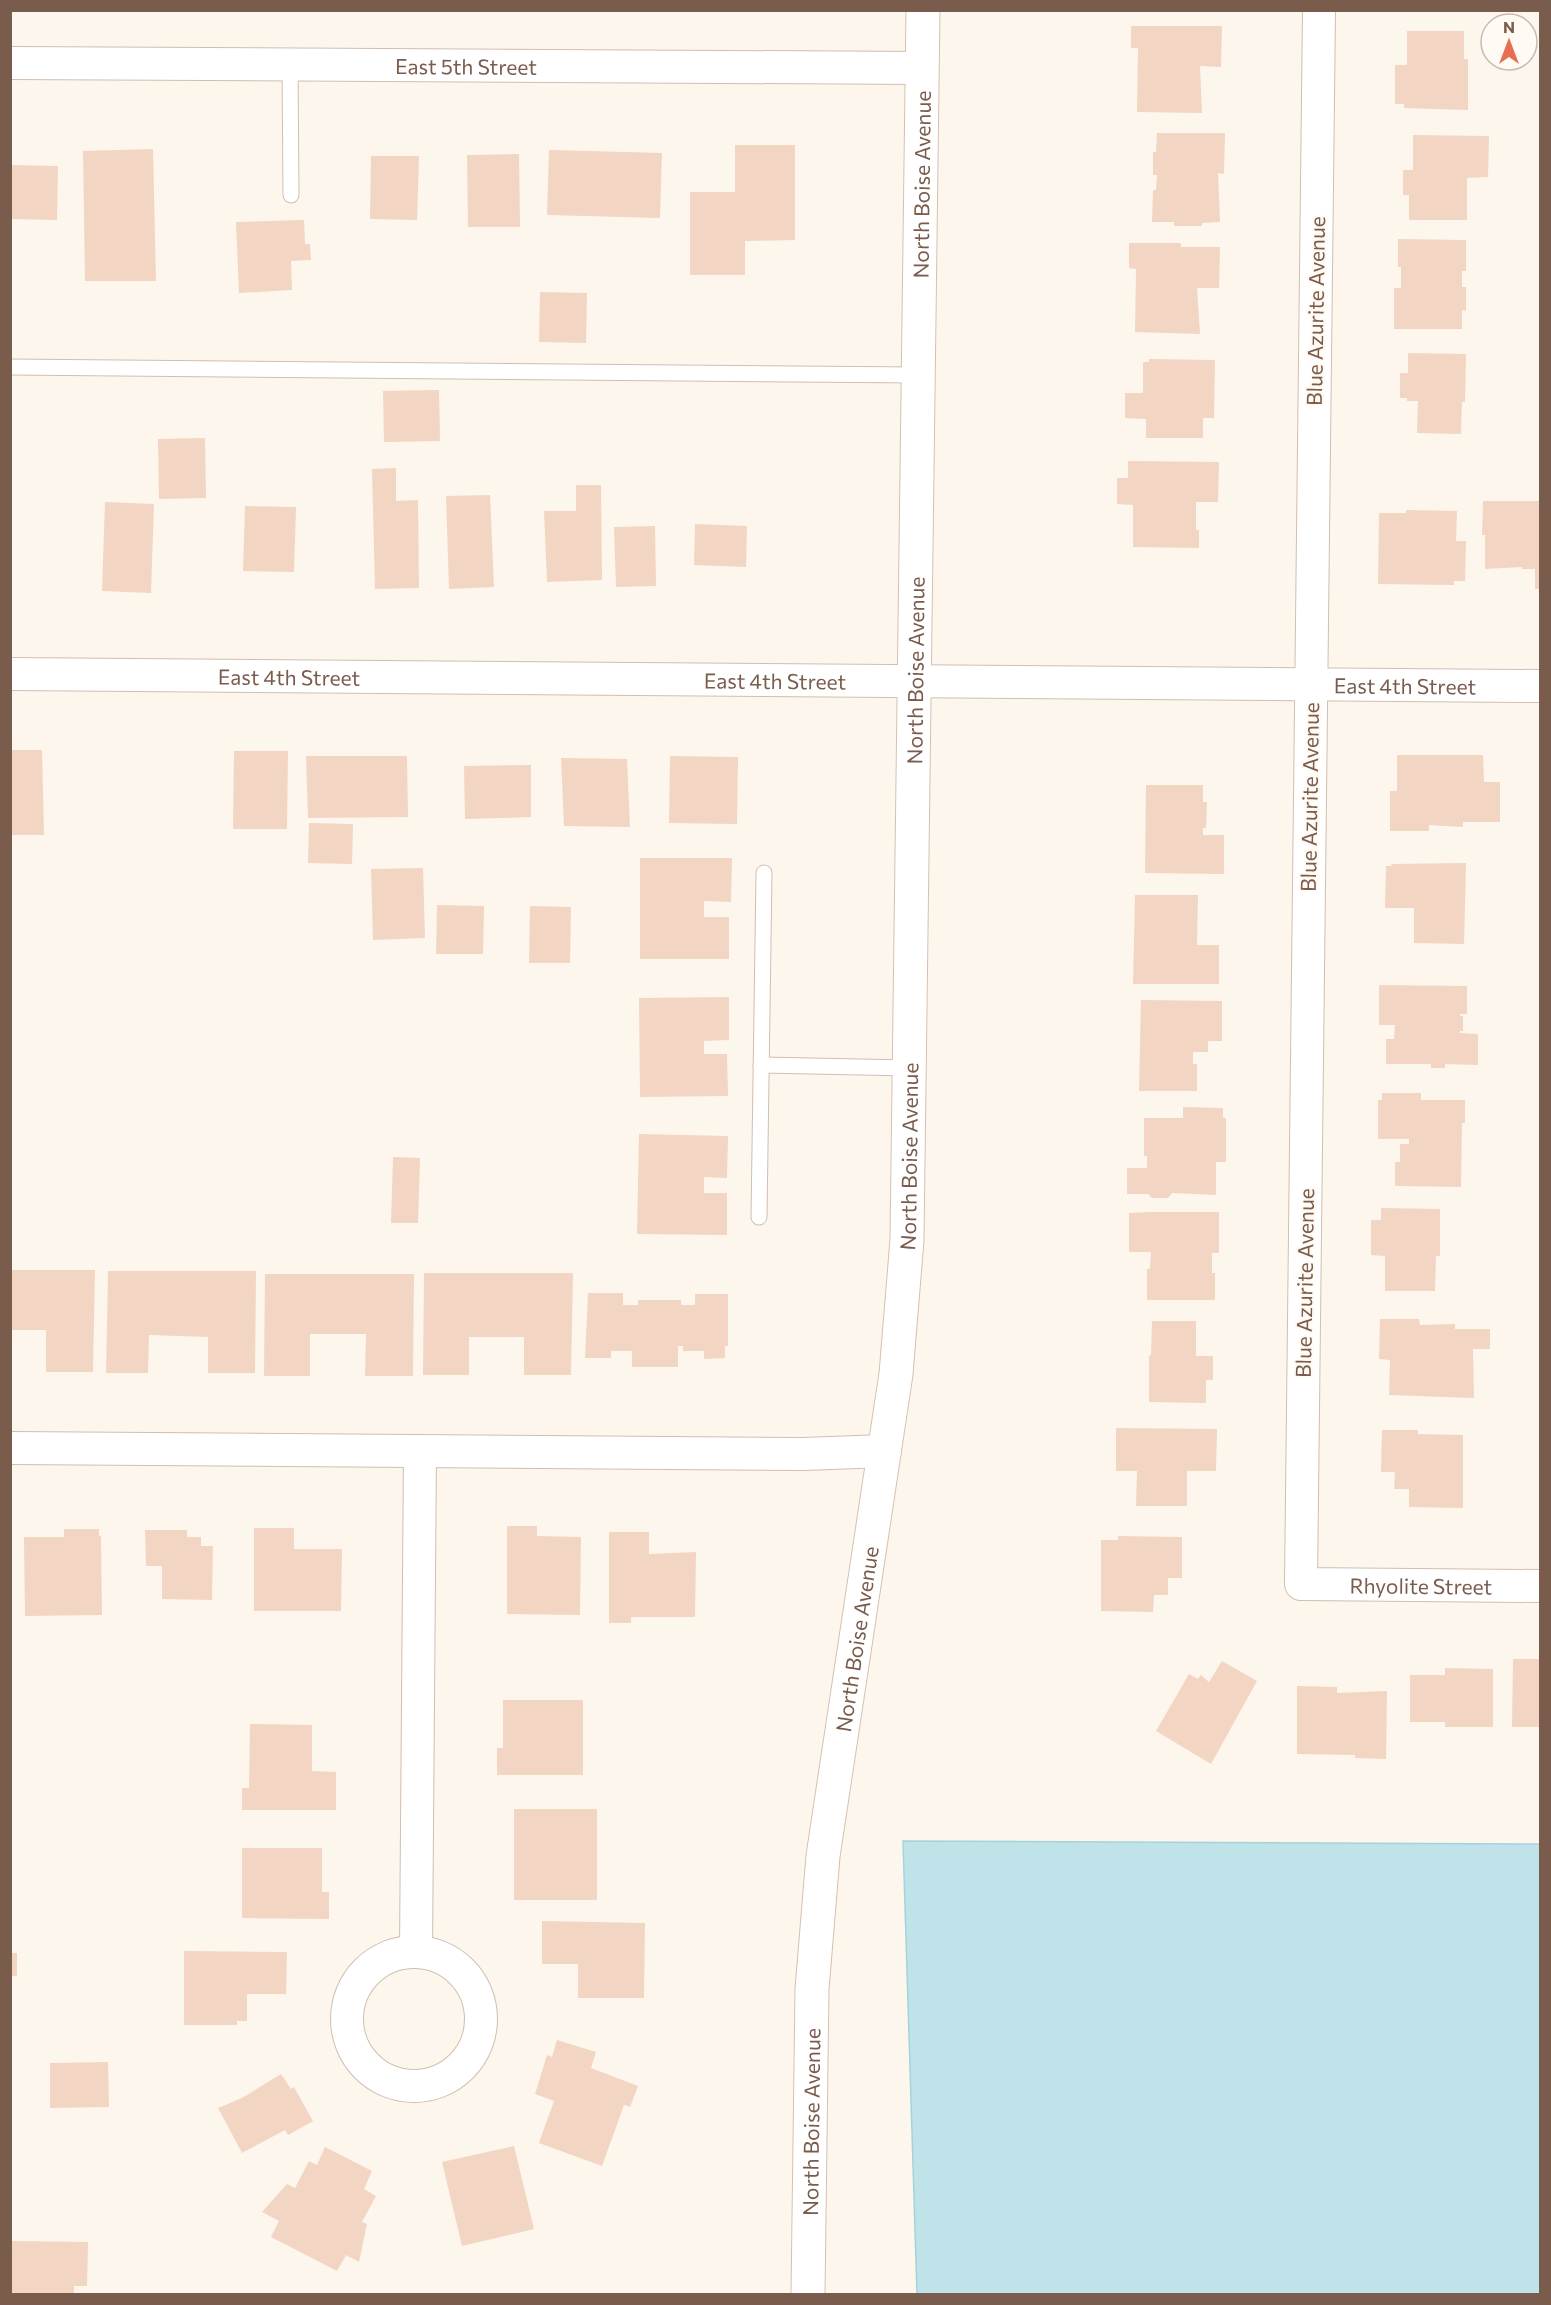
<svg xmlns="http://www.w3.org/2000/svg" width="1551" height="2305" viewBox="0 0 1551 2305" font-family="Commissioner,sans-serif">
	<rect width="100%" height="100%" fill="#fdf6ec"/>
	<!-- water -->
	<path fill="#bfe3e8" stroke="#a5d3da" stroke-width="1.5" d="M 903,1841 L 1540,1844 L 1540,2294 L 917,2294 Z"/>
	<!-- building -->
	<g fill="#f3d5c3">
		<path d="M 1131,26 L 1222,26 L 1221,67 L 1200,66 L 1202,113 L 1137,112 L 1138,48 L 1131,48 Z"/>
		<path d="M 1407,31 L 1464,31 L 1464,59 L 1468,59 L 1468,110 L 1404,108 L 1404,104 L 1395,104 L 1395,65 L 1407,65 Z"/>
		<path d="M 1157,133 L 1225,133 L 1224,174 L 1218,173 L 1220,222 L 1202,223 L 1202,226 L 1174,226 L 1174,222 L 1152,222 L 1153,190 L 1156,190 L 1157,175 L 1153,175 L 1153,152 L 1156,152 Z"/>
		<path d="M 1413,135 L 1489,136 L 1488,177 L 1467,178 L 1467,220 L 1409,220 L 1409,195 L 1403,195 L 1403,170 L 1413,170 Z"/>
		<path d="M 735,145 L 795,145 L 795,240 L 745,241 L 745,275 L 690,275 L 690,192 L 735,192 Z"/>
		<path d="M 153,149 L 156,281 L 85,281 L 83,151 Z"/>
		<path d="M 549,150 L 662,153 L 660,218 L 547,215 Z"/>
		<path d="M 519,154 L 520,227 L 468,227 L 467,155 Z"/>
		<path d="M 371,156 L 419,156 L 417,220 L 370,219 Z"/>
		<path d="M 10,165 L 58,166 L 57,220 L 10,219 Z"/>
		<path d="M 304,220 L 305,244 L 310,244 L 311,260 L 291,261 L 292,290 L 239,293 L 236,222 Z"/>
		<path d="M 1398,239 L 1466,240 L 1466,271 L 1462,271 L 1462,287 L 1466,287 L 1466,311 L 1462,310 L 1462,329 L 1394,329 L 1394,288 L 1401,288 L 1401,267 L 1398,267 Z"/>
		<path d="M 1129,243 L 1179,243 L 1181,244 L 1181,247 L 1220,247 L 1219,288 L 1197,288 L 1200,334 L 1135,332 L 1136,269 L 1129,268 Z"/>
		<path d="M 540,292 L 587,293 L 586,343 L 539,342 Z"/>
		<path d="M 1408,353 L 1466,354 L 1465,402 L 1462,402 L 1461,434 L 1417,433 L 1418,401 L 1407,401 L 1407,398 L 1400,398 L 1400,373 L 1408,373 Z"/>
		<path d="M 1149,359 L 1215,360 L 1214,418 L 1203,418 L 1203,438 L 1146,438 L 1146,419 L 1125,418 L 1125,393 L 1143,393 L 1143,362 L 1149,362 Z"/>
		<path d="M 439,390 L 440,441 L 384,442 L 383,391 Z"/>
		<path d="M 205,438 L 206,498 L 159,499 L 158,439 Z"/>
		<path d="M 1128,461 L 1219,462 L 1218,502 L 1196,502 L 1196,530 L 1199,530 L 1199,548 L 1133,547 L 1133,505 L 1117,504 L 1117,478 L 1128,478 Z"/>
		<path d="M 396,468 L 396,501 L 418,500 L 419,588 L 375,589 L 372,469 Z"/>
		<path d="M 576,485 L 601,485 L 602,580 L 547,582 L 544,511 L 576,511 Z"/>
		<path d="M 490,495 L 494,587 L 449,589 L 446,496 Z"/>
		<path d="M 1483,501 L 1540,501 L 1540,589 L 1535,589 L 1535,569 L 1522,569 L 1522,567 L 1485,569 L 1485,535 L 1482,535 Z"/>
		<path d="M 105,502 L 154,504 L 151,593 L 102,591 Z"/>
		<path d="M 245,506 L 296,507 L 294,572 L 243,571 Z"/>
		<path d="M 1406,510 L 1457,511 L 1456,541 L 1466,541 L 1465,581 L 1454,581 L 1454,585 L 1378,584 L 1379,513 L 1406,513 Z"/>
		<path d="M 695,524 L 747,526 L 746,567 L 694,565 Z"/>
		<path d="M 655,526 L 656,586 L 616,587 L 614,527 Z"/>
		<path d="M 10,750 L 42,750 L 44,835 L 10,835 Z"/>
		<path d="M 234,751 L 288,751 L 287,829 L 233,829 Z"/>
		<path d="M 1397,755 L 1483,755 L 1484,782 L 1500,782 L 1500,822 L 1463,822 L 1463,827 L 1429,825 L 1429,831 L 1390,831 L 1390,791 L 1397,791 Z"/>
		<path d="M 306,756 L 407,756 L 408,817 L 308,818 Z"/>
		<path d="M 670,756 L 738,757 L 737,824 L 669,823 Z"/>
		<path d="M 561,758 L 627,759 L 630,827 L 564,826 Z"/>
		<path d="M 531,765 L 531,817 L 465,819 L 464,766 Z"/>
		<path d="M 1146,785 L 1203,785 L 1203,802 L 1207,802 L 1206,828 L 1203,828 L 1203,835 L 1224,835 L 1224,874 L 1145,873 Z"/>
		<path d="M 309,823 L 353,824 L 352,864 L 308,863 Z"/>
		<path d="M 640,858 L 732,858 L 731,902 L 704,901 L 704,917 L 729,917 L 729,959 L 640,959 Z"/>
		<path d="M 1466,863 L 1464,944 L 1414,943 L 1414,908 L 1385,908 L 1386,866 L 1392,866 L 1391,864 Z"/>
		<path d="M 423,868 L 425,938 L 373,940 L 371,869 Z"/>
		<path d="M 1135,895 L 1198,895 L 1197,945 L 1219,945 L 1219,984 L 1133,984 Z"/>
		<path d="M 437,905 L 484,906 L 483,954 L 436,954 Z"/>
		<path d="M 530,906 L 571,907 L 570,963 L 529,963 Z"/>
		<path d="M 1379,985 L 1467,986 L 1467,1014 L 1460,1014 L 1460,1016 L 1463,1016 L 1463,1031 L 1460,1031 L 1460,1033 L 1478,1034 L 1478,1065 L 1445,1064 L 1445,1068 L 1431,1068 L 1431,1064 L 1386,1064 L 1386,1039 L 1394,1039 L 1395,1025 L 1379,1025 Z"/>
		<path d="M 729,997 L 729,1040 L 704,1041 L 704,1054 L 727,1054 L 728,1096 L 640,1097 L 639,998 Z"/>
		<path d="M 1141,1000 L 1222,1001 L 1222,1041 L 1208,1041 L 1208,1052 L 1193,1052 L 1193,1064 L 1197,1064 L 1197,1091 L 1139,1091 Z"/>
		<path d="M 1382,1093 L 1421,1093 L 1421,1100 L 1465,1100 L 1465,1123 L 1462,1123 L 1461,1187 L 1395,1186 L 1395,1162 L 1400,1162 L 1400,1144 L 1409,1144 L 1409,1139 L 1378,1139 L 1378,1100 L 1382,1100 Z"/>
		<path d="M 1183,1107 L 1223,1108 L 1223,1118 L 1226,1118 L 1226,1162 L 1216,1162 L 1216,1195 L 1172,1193 L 1168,1198 L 1152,1198 L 1148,1194 L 1127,1194 L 1127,1168 L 1147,1168 L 1147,1156 L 1144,1156 L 1144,1118 L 1183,1118 Z"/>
		<path d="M 639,1134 L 728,1136 L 727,1178 L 704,1177 L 704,1193 L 727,1193 L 727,1235 L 637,1234 Z"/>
		<path d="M 393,1157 L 420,1158 L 418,1223 L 391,1223 Z"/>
		<path d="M 1381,1208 L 1440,1209 L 1440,1256 L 1436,1256 L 1435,1291 L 1385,1291 L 1385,1256 L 1371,1255 L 1371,1220 L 1381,1220 Z"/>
		<path d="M 1151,1212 L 1219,1212 L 1219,1253 L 1212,1253 L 1212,1273 L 1215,1273 L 1215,1300 L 1147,1300 L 1147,1269 L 1150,1269 L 1151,1252 L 1129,1252 L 1129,1213 Z"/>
		<path d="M 10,1270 L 95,1270 L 93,1372 L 46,1372 L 46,1330 L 10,1330 Z"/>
		<path d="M 108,1271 L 256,1271 L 255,1373 L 208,1373 L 208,1337 L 149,1335 L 148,1373 L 106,1373 Z"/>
		<path d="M 424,1273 L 573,1273 L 571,1375 L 524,1375 L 524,1337 L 469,1337 L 469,1375 L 423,1375 Z"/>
		<path d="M 265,1274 L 414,1274 L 413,1376 L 365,1376 L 366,1334 L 310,1334 L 310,1376 L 264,1376 Z"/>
		<path d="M 588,1293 L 623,1293 L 623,1305 L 638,1305 L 638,1300 L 681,1300 L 681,1305 L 695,1305 L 695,1294 L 728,1294 L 728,1346 L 725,1346 L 725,1358 L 704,1359 L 704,1351 L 683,1351 L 683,1346 L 678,1346 L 678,1367 L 632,1367 L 632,1351 L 611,1351 L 611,1358 L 585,1358 Z"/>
		<path d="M 1380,1319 L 1419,1319 L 1420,1325 L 1455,1324 L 1455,1329 L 1490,1329 L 1490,1349 L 1473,1349 L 1474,1398 L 1389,1395 L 1390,1360 L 1379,1359 Z"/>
		<path d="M 1152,1321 L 1196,1321 L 1196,1356 L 1213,1356 L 1213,1380 L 1206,1380 L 1206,1403 L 1149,1402 L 1149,1356 L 1151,1355 Z"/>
		<path d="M 1116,1428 L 1217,1429 L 1216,1471 L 1187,1471 L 1187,1506 L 1136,1506 L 1137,1471 L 1116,1471 Z"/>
		<path d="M 1382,1430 L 1418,1430 L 1418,1434 L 1463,1435 L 1463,1508 L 1409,1507 L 1409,1489 L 1394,1489 L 1395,1472 L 1381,1472 Z"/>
		<path d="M 507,1526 L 537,1526 L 537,1536 L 581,1537 L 580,1615 L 507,1614 Z"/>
		<path d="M 254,1528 L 294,1528 L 294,1549 L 342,1549 L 341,1611 L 254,1611 Z"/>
		<path d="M 64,1529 L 99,1529 L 99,1536 L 101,1536 L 102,1615 L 25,1616 L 24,1537 L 64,1537 Z"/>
		<path d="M 145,1530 L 187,1530 L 187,1537 L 201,1537 L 201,1546 L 213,1546 L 212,1600 L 162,1599 L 162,1566 L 146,1566 Z"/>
		<path d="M 609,1532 L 649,1532 L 649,1554 L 696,1552 L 695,1617 L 631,1617 L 631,1623 L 609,1623 Z"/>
		<path d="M 1118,1536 L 1182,1537 L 1182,1578 L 1168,1578 L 1168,1595 L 1154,1595 L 1153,1612 L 1101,1611 L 1101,1540 L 1118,1540 Z"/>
		<path d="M 1513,1659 L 1540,1659 L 1540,1727 L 1512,1727 Z"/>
		<path d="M 1222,1661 L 1257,1681 L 1211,1764 L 1156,1731 L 1189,1674 L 1198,1679 L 1201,1675 L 1209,1682 Z"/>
		<path d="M 1445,1668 L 1493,1669 L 1493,1727 L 1445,1727 L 1445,1722 L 1410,1722 L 1410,1675 L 1445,1675 Z"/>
		<path d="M 1297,1686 L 1337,1687 L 1337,1693 L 1387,1691 L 1386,1759 L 1355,1758 L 1355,1755 L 1297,1754 Z"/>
		<path d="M 503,1700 L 583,1700 L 583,1775 L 497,1775 L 497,1748 L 503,1748 Z"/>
		<path d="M 250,1724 L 312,1725 L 312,1771 L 336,1772 L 336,1810 L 242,1810 L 242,1788 L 249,1788 Z"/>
		<rect x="514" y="1809" width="83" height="91"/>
		<path d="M 242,1848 L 322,1848 L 322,1892 L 329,1892 L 329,1919 L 242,1918 Z"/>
		<path d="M 542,1921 L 645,1923 L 644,1998 L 578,1998 L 578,1964 L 542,1964 Z"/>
		<path d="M 184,1951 L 287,1952 L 286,1994 L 247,1994 L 247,2021 L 237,2021 L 237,2025 L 184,2025 Z"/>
		<rect x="10" y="1953" width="7" height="23"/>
		<path d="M 557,2040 L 596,2052 L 591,2068 L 638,2086 L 630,2107 L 624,2105 L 602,2166 L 539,2143 L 554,2101 L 535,2094 L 547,2055 L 552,2057 Z"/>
		<path d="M 108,2062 L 109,2107 L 50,2108 L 50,2063 Z"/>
		<path d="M 281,2074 L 291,2089 L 294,2087 L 313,2121 L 288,2135 L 285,2130 L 242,2153 L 218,2108 L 242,2098 Z"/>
		<path d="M 514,2146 L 534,2229 L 462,2246 L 442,2162 Z"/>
		<path d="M 325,2147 L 372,2171 L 364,2189 L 376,2196 L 362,2222 L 367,2224 L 359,2262 L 346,2255 L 337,2271 L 271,2237 L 279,2221 L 262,2212 L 287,2184 L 295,2188 L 309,2161 L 317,2165 Z"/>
		<path d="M 10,2241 L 88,2242 L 87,2286 L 74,2286 L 74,2294 L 10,2294 Z"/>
	</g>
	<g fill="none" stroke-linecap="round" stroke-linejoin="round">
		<!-- lane casing -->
		<g stroke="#d1beb0" stroke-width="17">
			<g id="lane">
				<path d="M 290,64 L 291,195"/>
				<path d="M 10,367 L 918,375"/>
				<path d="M 761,1065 L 910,1068"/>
				<path d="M 759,1217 L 764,873"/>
			</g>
		</g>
		<!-- street casing -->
		<g stroke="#d1beb0" stroke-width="34">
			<g id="street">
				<path id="s1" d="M 1319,10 L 1301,1584 L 1540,1586"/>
				<path id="s2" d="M 10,63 L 922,68"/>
				<path id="s3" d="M 10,674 L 1540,686"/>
				<path d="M 10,1448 L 803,1454 L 885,1451"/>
				<circle cx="414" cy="2019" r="67"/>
				<path d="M 416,1952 L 420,1451"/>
			</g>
		</g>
		<!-- secondary casing -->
		<g stroke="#d6c0b0" stroke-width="35">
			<g id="secondary">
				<path id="s4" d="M 808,2294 L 812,1989 L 823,1856 L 896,1374 L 907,1240 L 923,10"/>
			</g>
		</g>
		<!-- lane -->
		<use href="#lane" stroke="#fff" stroke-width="15"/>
		<!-- street -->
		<use href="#street" stroke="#fff" stroke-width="32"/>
		<!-- secondary -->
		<use href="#secondary" stroke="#fff" stroke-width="33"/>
	</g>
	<g text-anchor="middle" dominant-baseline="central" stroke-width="4.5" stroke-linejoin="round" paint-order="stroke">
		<!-- street labels -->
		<g font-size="21" fill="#7a5c4d" stroke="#fffaf3">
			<text stroke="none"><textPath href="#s2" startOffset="456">East 5th Street</textPath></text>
			<text stroke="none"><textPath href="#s4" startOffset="2116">North Boise Avenue</textPath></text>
			<text transform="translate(1315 311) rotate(-89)">Blue Azurite Avenue</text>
			<text stroke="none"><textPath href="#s4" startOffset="1630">North Boise Avenue</textPath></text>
			<text stroke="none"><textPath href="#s3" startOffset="279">East 4th Street</textPath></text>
			<text stroke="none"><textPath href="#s3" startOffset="765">East 4th Street</textPath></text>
			<text stroke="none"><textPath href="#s3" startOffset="1395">East 4th Street</textPath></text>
			<text transform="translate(1309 797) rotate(-89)">Blue Azurite Avenue</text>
			<text stroke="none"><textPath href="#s4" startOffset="1144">North Boise Avenue</textPath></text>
			<text transform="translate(1304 1283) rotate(-89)">Blue Azurite Avenue</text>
			<text stroke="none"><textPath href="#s1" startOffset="1694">Rhyolite Street</textPath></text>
			<text stroke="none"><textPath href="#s4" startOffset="658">North Boise Avenue</textPath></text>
			<text stroke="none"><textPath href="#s4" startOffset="172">North Boise Avenue</textPath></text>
		</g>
	</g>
	<!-- border -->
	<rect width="1551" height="2305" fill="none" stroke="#7a5c4d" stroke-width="24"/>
	<!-- north arrow -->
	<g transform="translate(1509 42)"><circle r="28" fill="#fffaf3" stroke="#cabbb1" stroke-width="1.5"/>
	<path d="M0-4.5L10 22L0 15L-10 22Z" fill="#e76f51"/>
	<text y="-9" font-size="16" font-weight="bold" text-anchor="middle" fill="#7a5c4d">N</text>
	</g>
</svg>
